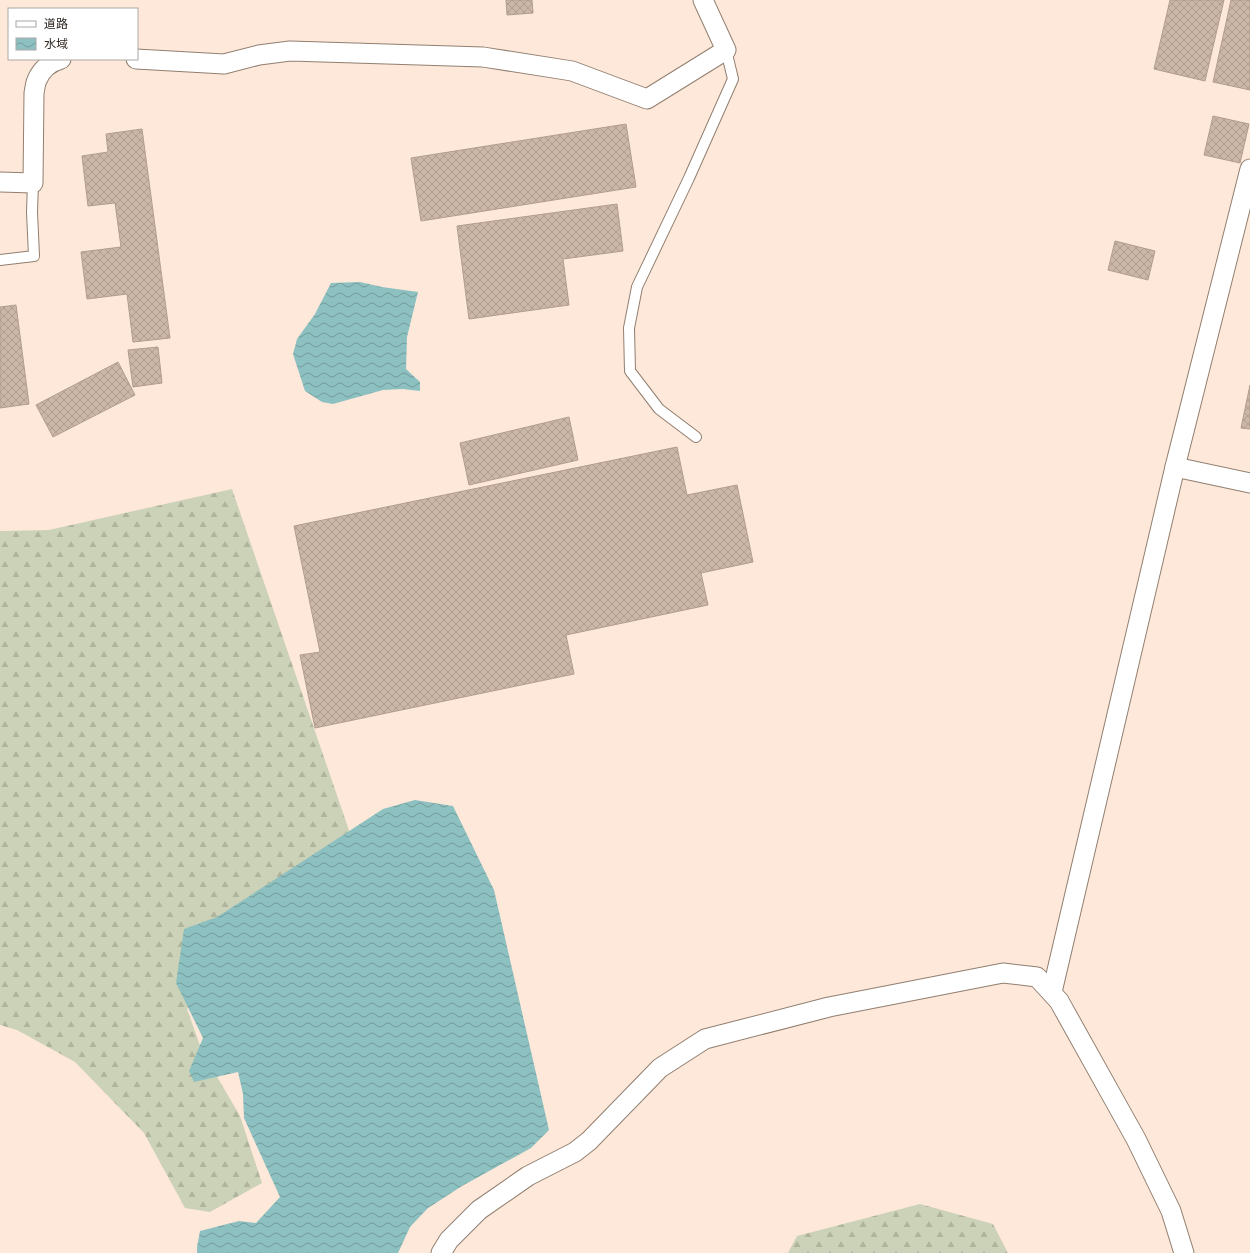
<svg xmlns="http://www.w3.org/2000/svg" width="1250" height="1253" viewBox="0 0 1250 1253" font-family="'Source Sans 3','Noto Sans JP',sans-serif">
	<defs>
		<pattern id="forest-firs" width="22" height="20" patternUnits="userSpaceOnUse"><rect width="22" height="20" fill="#ccd2b7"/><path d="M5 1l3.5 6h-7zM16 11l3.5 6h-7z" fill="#b0b49d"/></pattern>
		<pattern id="water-waves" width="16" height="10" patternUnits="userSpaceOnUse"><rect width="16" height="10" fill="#8dc0c0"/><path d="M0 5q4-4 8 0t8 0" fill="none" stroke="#749c9c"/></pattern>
		<pattern id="building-cross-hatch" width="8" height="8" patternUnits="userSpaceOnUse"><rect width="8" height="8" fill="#cbb7a8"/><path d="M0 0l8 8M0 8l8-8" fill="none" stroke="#af9d90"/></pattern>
	</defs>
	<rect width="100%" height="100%" fill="#fde8d9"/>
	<!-- forest -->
	<g fill="url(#forest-firs)">
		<path d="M 232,489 L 353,842 L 200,979 L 187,1009 L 202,1051 L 240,1116 L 262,1183 L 210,1212 L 185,1208 L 144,1133 L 75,1062 L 17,1030 L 0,1025 L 0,531 L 49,530 Z"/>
		<path d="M 920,1204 L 993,1224 L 1008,1253 L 788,1253 L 797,1236 Z"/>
	</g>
	<!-- water -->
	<g fill="url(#water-waves)">
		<path d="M 360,282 L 382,287 L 418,292 L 407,337 L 406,369 L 420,382 L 420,391 L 403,389 L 383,390 L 333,404 L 322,402 L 305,391 L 293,354 L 297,339 L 315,314 L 331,283 Z"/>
		<path d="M 415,800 L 453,806 L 494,890 L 549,1130 L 531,1148 L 462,1186 L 428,1208 L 410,1227 L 398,1253 L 197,1253 L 197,1247 L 200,1231 L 239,1221 L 256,1223 L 280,1197 L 244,1118 L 243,1094 L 238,1072 L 194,1082 L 189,1071 L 203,1038 L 176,983 L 184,929 L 217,917 L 383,809 Z"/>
	</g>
	<!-- building -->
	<g fill="url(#building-cross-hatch)" stroke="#b19d8e">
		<path d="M 506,0 L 532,0 L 533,13 L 507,15 Z"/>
		<path d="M 1170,0 L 1224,0 L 1205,81 L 1154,69 Z"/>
		<path d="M 1231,0 L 1250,0 L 1250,90 L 1213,82 Z"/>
		<path d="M 1213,116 L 1249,124 L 1240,163 L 1204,155 Z"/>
		<path d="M 626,124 L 636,187 L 421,221 L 411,158 Z"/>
		<path d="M 142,129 L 170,338 L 133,342 L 127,294 L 87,299 L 81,252 L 121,247 L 115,203 L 88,206 L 82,156 L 108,152 L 106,134 Z"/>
		<path d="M 617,204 L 623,251 L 563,259 L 569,305 L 469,319 L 457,226 Z"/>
		<path d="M 1115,241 L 1155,251 L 1148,280 L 1108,270 Z"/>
		<path d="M 16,305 L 29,404 L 0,408 L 0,307 Z"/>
		<path d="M 158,347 L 162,383 L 133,387 L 128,350 Z"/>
		<path d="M 118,362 L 135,395 L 53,437 L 36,405 Z"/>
		<path d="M 1250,385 L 1250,429 L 1241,428 Z"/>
		<path d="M 569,417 L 578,460 L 469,485 L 460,443 Z"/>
		<path d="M 677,447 L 687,495 L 737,485 L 753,562 L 701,573 L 708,605 L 566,635 L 574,674 L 315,728 L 300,655 L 320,652 L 294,526 Z"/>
	</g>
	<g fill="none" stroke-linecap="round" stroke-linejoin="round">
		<!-- service casing -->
		<g stroke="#917f70" stroke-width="12">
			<g id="service">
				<path d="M 0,260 L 34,256 L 32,212 L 33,183"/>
				<path d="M 696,437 L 659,409 L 630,371 L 629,328 L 637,287 L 689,178 L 733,79 L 726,50"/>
			</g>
		</g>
		<!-- minor casing -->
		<g stroke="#917f70" stroke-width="21">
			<g id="minor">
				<path d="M 136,59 L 224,64 L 259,55 L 290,51 L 483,57 L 572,71 L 647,99 L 726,50 L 703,0"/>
				<path d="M 0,182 L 33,183 L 34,93 C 35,89 35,84 37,80 C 41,70 50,62 61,59"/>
				<path d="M 1175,467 L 1250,483"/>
				<path d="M 1052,992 L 1175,467 L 1250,169"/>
				<path d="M 441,1253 L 449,1240 L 479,1210 L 528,1176 L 575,1152 L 589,1141 L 660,1068 L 705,1039 L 829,1007 L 1003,973 L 1037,977 L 1059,1001 L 1136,1139 L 1171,1211 L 1184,1253"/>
			</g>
		</g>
		<!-- service -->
		<use href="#service" stroke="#fff" stroke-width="10"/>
		<!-- minor -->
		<use href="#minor" stroke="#fff" stroke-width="19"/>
	</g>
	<!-- legend -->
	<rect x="8" y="8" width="130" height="52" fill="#ffffff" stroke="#aba8a6"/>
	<rect x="16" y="21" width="20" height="6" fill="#ffffff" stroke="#aba8a6"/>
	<text x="44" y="28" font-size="12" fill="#2e2620">道路</text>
	<rect x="16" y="38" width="20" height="12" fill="url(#water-waves)" stroke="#aba8a6"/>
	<text x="44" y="48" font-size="12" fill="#2e2620">水域</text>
</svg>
